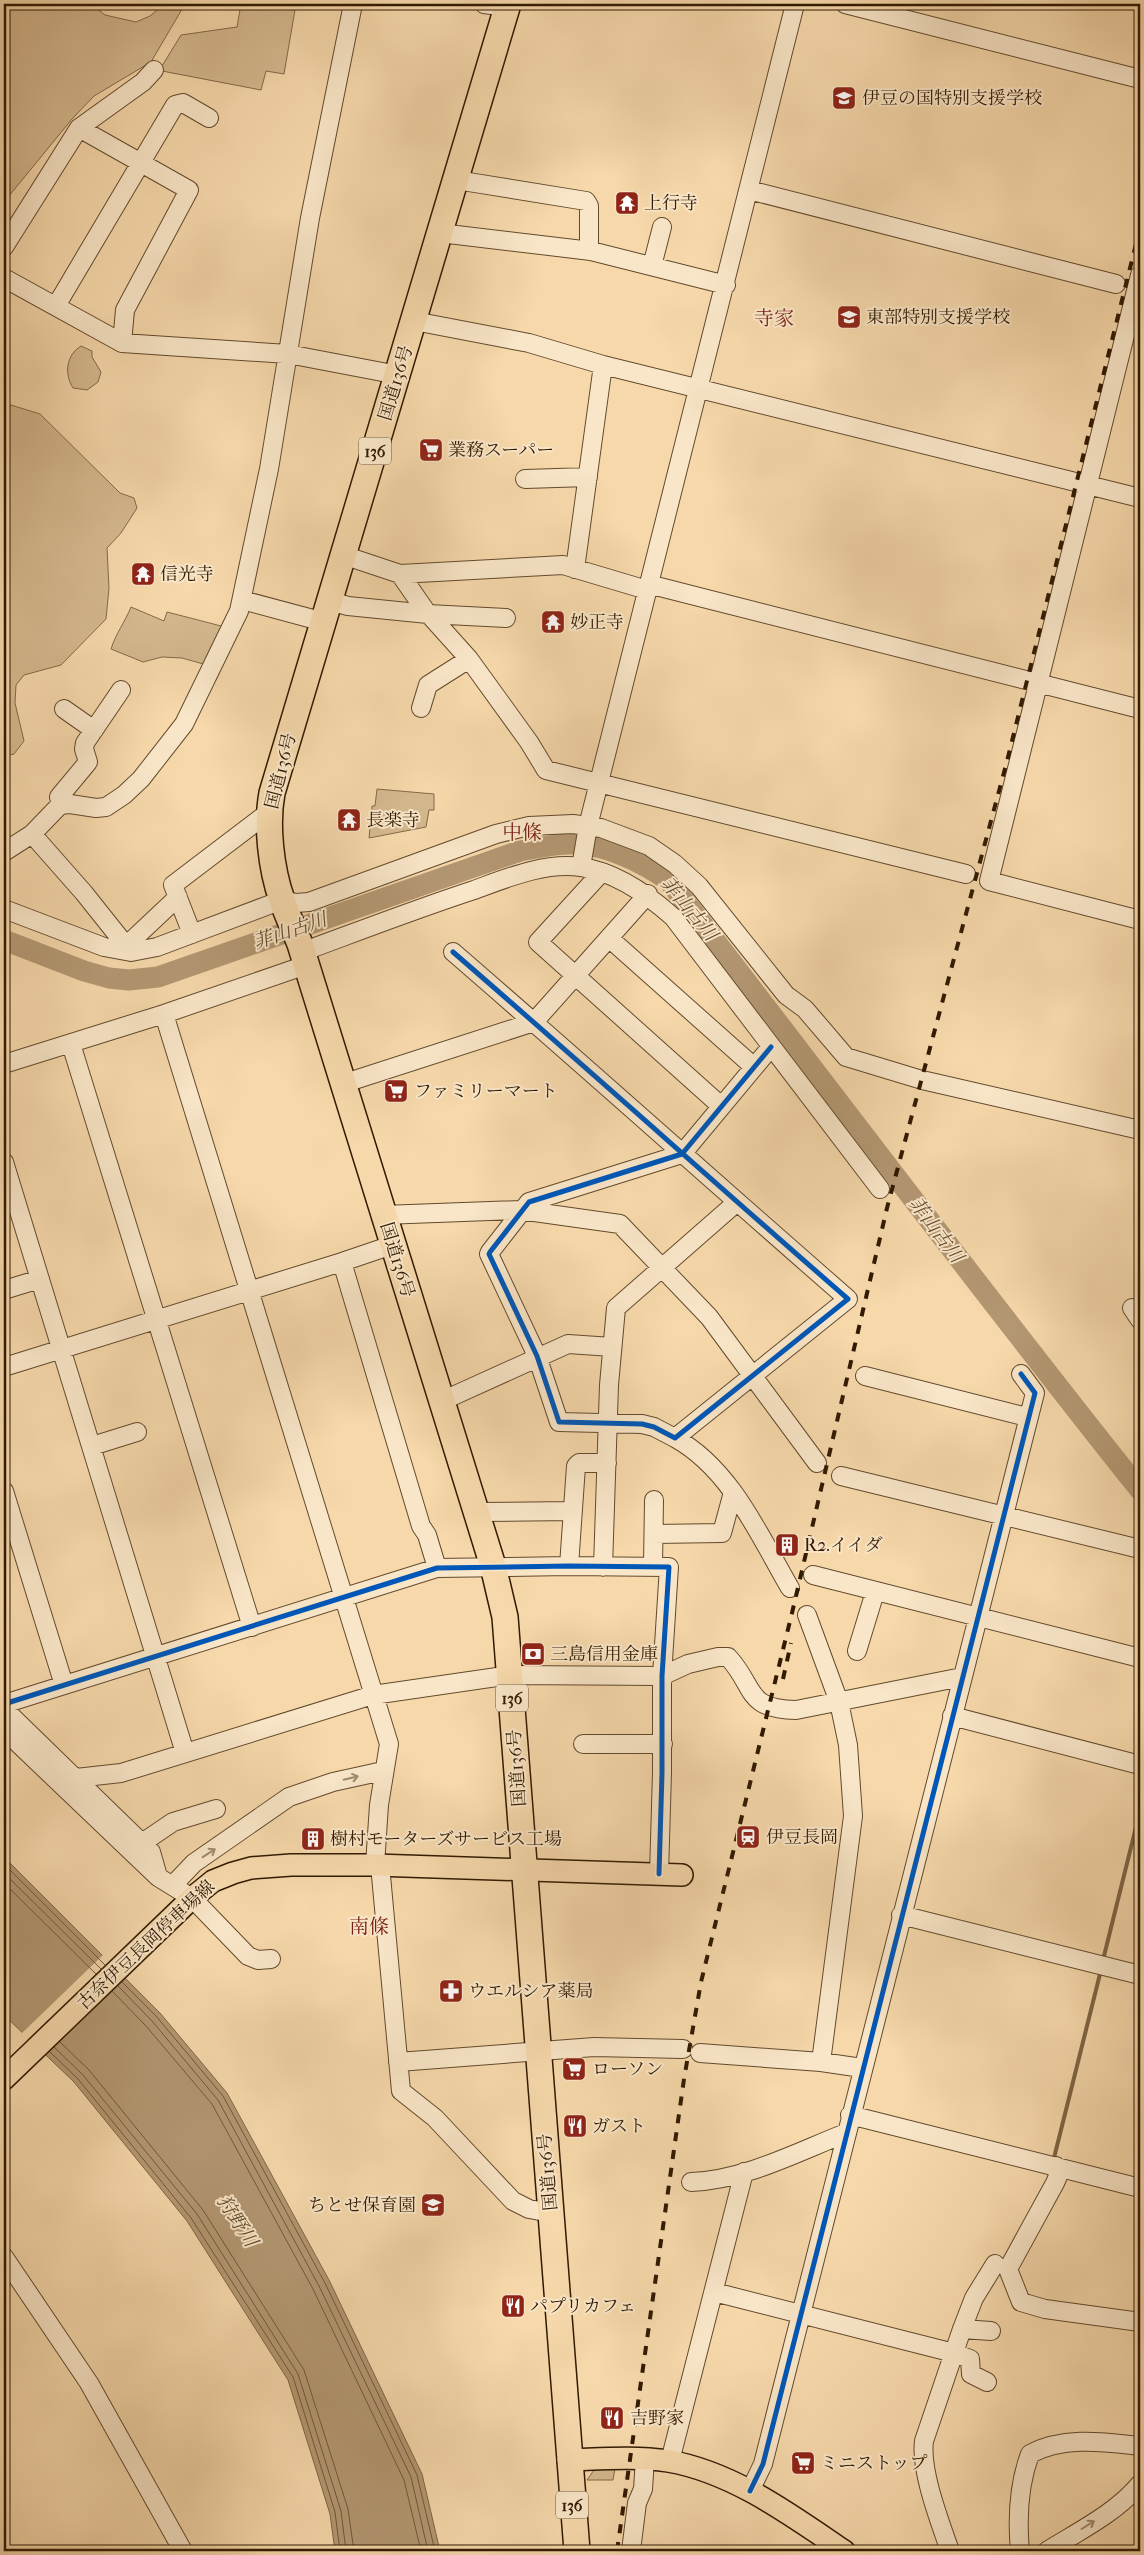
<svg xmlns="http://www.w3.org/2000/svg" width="1144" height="2555" font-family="'IM FELL French Canon','Noto Serif JP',serif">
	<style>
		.green { fill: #d5b88e; stroke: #836948 }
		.water { fill: #b39772; stroke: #7f6545 }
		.pier { fill: #f6d8ab }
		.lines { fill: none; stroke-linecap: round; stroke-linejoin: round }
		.shore { stroke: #72583a; stroke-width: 1 }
		.stream { stroke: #7f6545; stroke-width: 4 }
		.river { stroke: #b39772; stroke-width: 21 }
		.minor-casing { stroke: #624a2c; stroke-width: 20 }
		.major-casing { stroke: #311a02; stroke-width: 24 }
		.highway-casing { stroke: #311a02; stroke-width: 28 }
		.minor { stroke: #f9e6c8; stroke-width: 18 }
		.major { stroke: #f6d8ab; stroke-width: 21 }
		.highway { stroke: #f6d8ab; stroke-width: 25 }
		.rail { stroke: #311a02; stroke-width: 4; stroke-dasharray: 9 9; stroke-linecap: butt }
		.cycleway-casing { stroke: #f9e6c8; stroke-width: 8 }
		.cycleway { stroke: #0057b8; stroke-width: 5 }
		.oneway { stroke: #9f8a6f }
		.labels { text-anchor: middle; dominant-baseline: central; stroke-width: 4; stroke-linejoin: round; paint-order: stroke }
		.shield { fill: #f9e6c8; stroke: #6d573d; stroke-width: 1 }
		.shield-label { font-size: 16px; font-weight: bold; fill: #311a02 }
		.poi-label { font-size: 18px; fill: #311a02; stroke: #f9e6c8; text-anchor: start }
		.street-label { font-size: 18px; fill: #311a02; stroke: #f9e6c8 }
		.water-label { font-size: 19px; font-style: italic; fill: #654c2f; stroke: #f9e6c8 }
		.quarter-label { font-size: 20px; fill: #7a1f14; stroke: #f9e6c8 }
	</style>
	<rect width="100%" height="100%" fill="#f6d8ab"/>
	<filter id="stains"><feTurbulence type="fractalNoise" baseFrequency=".004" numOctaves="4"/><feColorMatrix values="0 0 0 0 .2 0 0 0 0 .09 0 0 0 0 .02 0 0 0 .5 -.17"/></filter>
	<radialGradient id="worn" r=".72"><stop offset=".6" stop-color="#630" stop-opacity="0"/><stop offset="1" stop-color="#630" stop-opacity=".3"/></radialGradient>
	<path class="green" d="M4 4H28L34 8 58 7 63 4H91L105 15 136 22 150 16 164 4H185L151 62 94 96 72 119 4 202Z
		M241 4H296L284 74 266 71 261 90 162 71V66L181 35 237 27Z
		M81 346 92 351V357L101 372 98 382 87 390 73 388C64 374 66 355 81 346Z
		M11 405 40 414 120 493 134 498 137 508 121 533 107 548 109 588 106 619 61 665 24 675 16 685 15 703 24 741 14 754 4 756V417Z
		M131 607 164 621 167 612 225 627 207 665 182 658 162 657 143 662 111 649C116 633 125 622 131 607Z
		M377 789 434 794V810H429L426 827 369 838 372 806H375Z
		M615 2468 613 2480H587L594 2470Z"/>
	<path class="water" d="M4 1857 160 2013 227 2093 329 2280 422 2474 440 2551H335L330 2514 288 2380 187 2221 74 2082 4 2015Z"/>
	<path class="pier" d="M105 1953 111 1960 27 2040 21 2034Z"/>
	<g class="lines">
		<path class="shore" d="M4 1864 105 1965
			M4 1873 101 1969
			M4 1883 96 1974
			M122 1982 156 2016 223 2096 325 2283 417 2475 435 2551
			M118 1986 152 2021 218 2100 319 2286 411 2477 428 2551
			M112 1991 146 2026 212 2104 313 2289 404 2480 421 2551
			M60 2042 89 2070 203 2210 304 2370 348 2509 354 2551
			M54 2047 83 2075 197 2214 298 2374 341 2511 346 2551
			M50 2052 78 2079 191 2218 293 2377 335 2512 340 2551"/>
		<path class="stream" d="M1103 1960 1140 1811
			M1053 2162 1101 1970"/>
		<path class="river" d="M4 940 84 971 109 978 129 980 158 977 520 851C538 848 556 843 574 844 607 845 642 862 669 881 826 1084 980 1290 1140 1490"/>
		<defs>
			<path id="minor" d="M484 4 507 7
				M845 4 1140 79
				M79 128 189 190 125 310 122 343
				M456 180 586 201 589 206V251
				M749 190 1116 284
				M440 233 591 251 726 285
				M4 247 79 128 143 82 154 70
				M652 266 662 227
				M1140 275 989 881 1140 920
				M4 278 122 343 288 354 398 375
				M56 306 175 105 183 103 209 118
				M414 321 529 343 603 365 1140 498
				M525 479 588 477
				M343 555 400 574 425 610 469 659 529 742 546 770 966 874
				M575 569 603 365
				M400 574 563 565 647 590
				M648 584 1140 709
				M242 600 324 622
				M330 601 348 606 428 614 506 618
				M421 708 428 685 469 659
				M64 709 94 730
				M61 805 59 797 88 762 84 749 85 743 121 690
				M32 834 84 893 131 952
				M4 852 32 834 60 805 70 804 96 808 106 807 124 795 141 779 184 724 239 611 269 469 310 218 353 4
				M581 867 588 826 795 4
				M601 873 538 942 721 1106
				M4 909 104 947 131 952 157 947 282 900 296 903 309 902 496 834 529 826 573 824 601 828 649 846 675 864 699 886 786 995 805 1009 846 1057 922 1080 1140 1130
				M192 934 173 885 269 812
				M609 938 754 1067
				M127 945 178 897
				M302 952C359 931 416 909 474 890 507 878 544 862 581 867 616 872 647 894 673 917L880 1189
				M453 952C586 1067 716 1184 848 1299L675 1438 654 1427 642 1424 559 1422 537 1356 489 1254 490 1252 529 1202 682 1154 771 1047
				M164 1014 389 1744 379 1805 375 1865
				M71 1044 252 1627
				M4 1064 164 1014 306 965
				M342 1084 534 1022 648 894
				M4 1162 185 1753
				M383 1215 520 1210 620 1224 709 1317 817 1463
				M342 1262 421 1526 427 1535 437 1568
				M4 1290 40 1279
				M1132 1308 1140 1320
				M4 1367 342 1262 392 1245
				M865 1376 1027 1417
				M442 1401 568 1344 612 1347
				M675 1438C731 1469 759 1535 790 1588
				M92 1446 137 1432
				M841 1476 1140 1549
				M4 1491 64 1685
				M476 1512 572 1511
				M654 1534 722 1533 733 1492
				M569 1566 576 1466 579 1463H607
				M653 1566 654 1500
				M603 1567 609 1385 616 1308 737 1202
				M813 1575 1140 1658
				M807 1615 839 1702 848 1745 853 1816 821 2062
				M857 1651 875 1592
				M4 1704 437 1568 569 1566 669 1567 662 1676V1773L659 1874
				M4 1709 151 1852 157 1873
				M952 1716 1140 1765
				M4 1730 158 1877 192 1898 248 1956 258 1960 271 1959
				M583 1744H663
				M76 1778 121 1773 373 1695 511 1675 662 1676 688 1664 718 1657H728C756 1687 744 1709 796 1710L962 1677
				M142 1843 173 1822 216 1809
				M380 1865 401 2091 435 2118 513 2201 529 2209 551 2213
				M173 1885 194 1863 289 1797 333 1782 383 1771
				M901 1915 1140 1975
				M700 2053 821 2062 862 2068
				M398 2062 594 2047 683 2049
				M850 2115 1140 2188
				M1056 2166 1058 2176 1055 2183 1008 2269 1021 2302 1045 2309 1140 2322
				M691 2182C745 2180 797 2152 846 2133
				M4 2257 89 2383 183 2551
				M714 2292 954 2353 970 2359 971 2374 987 2382
				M962 2329 991 2331
				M670 2461 744 2172
				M750 2491 763 2464 1035 1393 1021 1374
				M631 2551 637 2503 643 2489 645 2459
				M950 2551C940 2522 920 2471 924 2441L962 2329 974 2298 995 2264
				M1020 2551C1017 2518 1018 2486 1030 2454 1064 2436 1103 2442 1140 2446
				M1047 2551C1079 2531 1116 2513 1140 2484"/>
			<path id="major" d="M4 2079 192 1898 213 1881 233 1873 251 1868 291 1865H375L682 1875
				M568 2460C601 2459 635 2456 668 2461 733 2472 791 2515 844 2551"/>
			<path id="highway" d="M508 4 272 793C266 825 271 869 282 900 287 915 294 929 300 944L493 1566 505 1617 577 2551"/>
		</defs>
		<use href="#minor" class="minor-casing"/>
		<use href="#major" class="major-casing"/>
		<use href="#highway" class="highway-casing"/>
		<use href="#minor" class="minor"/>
		<use href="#major" class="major"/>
		<use href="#highway" class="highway"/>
		<path class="rail" d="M783 1679 791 1643
			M617 2551 684 2079 701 1982 792 1613 887 1208 1006 765 1140 228"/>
		<defs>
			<path id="cycleway" d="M453 952C586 1067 716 1184 848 1299L675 1438 654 1427 642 1424 559 1422 537 1356 489 1254 490 1252 529 1202 682 1154 771 1047
				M4 1704 437 1568 569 1566 669 1567 662 1676V1773L659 1874
				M750 2491 763 2464 1035 1393 1021 1374"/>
		</defs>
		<use href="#cycleway" class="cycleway-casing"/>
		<use href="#cycleway" class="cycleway"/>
	</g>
	<defs><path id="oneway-shaft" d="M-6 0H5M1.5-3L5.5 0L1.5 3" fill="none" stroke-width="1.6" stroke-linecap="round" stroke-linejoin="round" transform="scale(1.25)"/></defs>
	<g class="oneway">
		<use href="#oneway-shaft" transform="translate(351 1778) rotate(-13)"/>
		<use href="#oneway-shaft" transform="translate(209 1853) rotate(-33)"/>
		<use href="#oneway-shaft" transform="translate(1088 2525) rotate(-32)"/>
	</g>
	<defs>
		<symbol id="school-square" viewBox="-11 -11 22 22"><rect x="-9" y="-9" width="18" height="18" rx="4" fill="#8f2418" stroke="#f9e6c8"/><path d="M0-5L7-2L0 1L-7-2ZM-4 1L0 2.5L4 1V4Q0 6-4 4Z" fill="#fff"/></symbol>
		<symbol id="temple-square" viewBox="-11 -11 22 22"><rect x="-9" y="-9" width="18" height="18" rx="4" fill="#8f2418" stroke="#f9e6c8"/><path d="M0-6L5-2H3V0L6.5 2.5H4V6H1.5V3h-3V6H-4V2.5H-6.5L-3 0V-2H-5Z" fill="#fff"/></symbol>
		<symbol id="supermarket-square" viewBox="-11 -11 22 22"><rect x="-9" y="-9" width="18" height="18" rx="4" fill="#8f2418" stroke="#f9e6c8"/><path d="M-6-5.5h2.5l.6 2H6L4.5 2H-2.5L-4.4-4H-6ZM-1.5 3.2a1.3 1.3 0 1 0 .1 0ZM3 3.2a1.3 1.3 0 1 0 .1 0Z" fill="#fff"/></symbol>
		<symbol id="building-square" viewBox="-11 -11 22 22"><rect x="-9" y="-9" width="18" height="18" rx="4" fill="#8f2418" stroke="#f9e6c8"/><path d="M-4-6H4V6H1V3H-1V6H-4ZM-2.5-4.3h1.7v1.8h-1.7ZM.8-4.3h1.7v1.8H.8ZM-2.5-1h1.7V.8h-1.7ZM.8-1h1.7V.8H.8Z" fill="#fff"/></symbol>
		<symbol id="bank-square" viewBox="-11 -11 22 22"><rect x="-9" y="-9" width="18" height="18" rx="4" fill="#8f2418" stroke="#f9e6c8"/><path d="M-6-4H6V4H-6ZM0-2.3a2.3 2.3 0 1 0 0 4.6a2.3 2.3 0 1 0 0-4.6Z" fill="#fff"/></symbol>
		<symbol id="station-square" viewBox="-11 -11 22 22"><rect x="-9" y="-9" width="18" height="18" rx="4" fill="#8f2418" stroke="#f9e6c8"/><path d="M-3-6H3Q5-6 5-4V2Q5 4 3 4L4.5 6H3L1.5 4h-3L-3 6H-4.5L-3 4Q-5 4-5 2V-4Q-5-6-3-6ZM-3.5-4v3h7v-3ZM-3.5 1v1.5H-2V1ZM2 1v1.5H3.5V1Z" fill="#fff"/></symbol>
		<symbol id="pharmacy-square" viewBox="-11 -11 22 22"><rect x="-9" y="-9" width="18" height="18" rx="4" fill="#8f2418" stroke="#f9e6c8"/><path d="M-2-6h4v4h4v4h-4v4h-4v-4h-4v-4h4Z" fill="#fff"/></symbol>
		<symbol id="restaurant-square" viewBox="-11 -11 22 22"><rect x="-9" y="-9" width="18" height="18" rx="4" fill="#8f2418" stroke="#f9e6c8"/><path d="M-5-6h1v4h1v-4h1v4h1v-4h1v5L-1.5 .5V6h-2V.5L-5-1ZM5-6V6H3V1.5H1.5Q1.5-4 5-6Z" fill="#fff"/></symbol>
	</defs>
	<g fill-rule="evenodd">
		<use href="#school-square" x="830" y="84" width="28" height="28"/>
		<use href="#temple-square" x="613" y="189" width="28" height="28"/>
		<use href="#school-square" x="835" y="303" width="28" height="28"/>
		<use href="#supermarket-square" x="417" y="436" width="28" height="28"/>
		<use href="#temple-square" x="129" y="560" width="28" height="28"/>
		<use href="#temple-square" x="539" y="608" width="28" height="28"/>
		<use href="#temple-square" x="335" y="806" width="28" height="28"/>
		<use href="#supermarket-square" x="382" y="1077" width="28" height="28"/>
		<use href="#building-square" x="773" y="1531" width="28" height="28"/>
		<use href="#bank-square" x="519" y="1640" width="28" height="28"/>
		<use href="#station-square" x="734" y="1823" width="28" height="28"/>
		<use href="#building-square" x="299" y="1825" width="28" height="28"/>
		<use href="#pharmacy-square" x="437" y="1977" width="28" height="28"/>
		<use href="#supermarket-square" x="560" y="2055" width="28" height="28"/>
		<use href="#restaurant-square" x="561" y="2112" width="28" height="28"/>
		<use href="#school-square" x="419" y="2191" width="28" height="28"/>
		<use href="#restaurant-square" x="499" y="2292" width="28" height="28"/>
		<use href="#restaurant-square" x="598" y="2404" width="28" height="28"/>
		<use href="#supermarket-square" x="789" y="2449" width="28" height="28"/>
	</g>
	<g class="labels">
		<g class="shield">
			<rect x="359" y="437.5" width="32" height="27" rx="4"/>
			<rect x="496" y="1684.5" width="32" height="27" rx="4"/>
			<rect x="556" y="2491.5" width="32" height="27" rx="4"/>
		</g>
		<g class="shield-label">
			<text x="375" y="451">136</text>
			<text x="512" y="1698">136</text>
			<text x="572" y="2505">136</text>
		</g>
		<g class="poi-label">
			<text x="862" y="98">伊豆の国特別支援学校</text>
			<text x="644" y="203">上行寺</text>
			<text x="866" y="317">東部特別支援学校</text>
			<text x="448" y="450">業務スーパー</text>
			<text x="160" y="574">信光寺</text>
			<text x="570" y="622">妙正寺</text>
			<text x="366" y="820">長楽寺</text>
			<text x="414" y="1091">ファミリーマート</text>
			<text x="804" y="1545">R2.イイダ</text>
			<text x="550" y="1654">三島信用金庫</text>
			<text x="766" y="1837">伊豆長岡</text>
			<text x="330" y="1839">樹村モーターズサービス工場</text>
			<text x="468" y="1991">ウエルシア薬局</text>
			<text x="592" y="2069">ローソン</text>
			<text x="592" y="2126">ガスト</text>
			<text x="416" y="2205" text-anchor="end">ちとせ保育園</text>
			<text x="530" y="2306">パプリカフェ</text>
			<text x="630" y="2418">吉野家</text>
			<text x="820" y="2463">ミニストップ</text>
		</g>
		<g class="street-label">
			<text transform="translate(396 383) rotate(-73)">国道136号</text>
			<text transform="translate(281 771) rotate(-76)">国道136号</text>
			<text transform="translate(397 1260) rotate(73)">国道136号</text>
			<text transform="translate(517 1768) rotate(-94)">国道136号</text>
			<text transform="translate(146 1945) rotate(-43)">古奈伊豆長岡停車場線</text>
			<text transform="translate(548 2172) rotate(-95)">国道136号</text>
		</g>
		<g class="water-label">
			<text transform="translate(689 909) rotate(50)">菲山古川</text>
			<text transform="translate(290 931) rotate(-19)">菲山古川</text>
			<text transform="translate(936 1230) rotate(53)">菲山古川</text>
			<text transform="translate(237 2221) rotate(57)">狩野川</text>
		</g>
		<g class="quarter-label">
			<text x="774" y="318">寺家</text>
			<text x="522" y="832">中條</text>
			<text x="369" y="1926">南條</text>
		</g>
	</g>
	<rect width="1144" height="2555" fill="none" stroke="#f6d8ab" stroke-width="20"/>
	<rect x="5" y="5" width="1134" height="2545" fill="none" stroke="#311a02" stroke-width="2.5"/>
	<rect x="10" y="10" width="1124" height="2535" fill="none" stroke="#311a02"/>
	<rect width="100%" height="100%" filter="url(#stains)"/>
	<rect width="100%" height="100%" fill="url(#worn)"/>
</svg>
